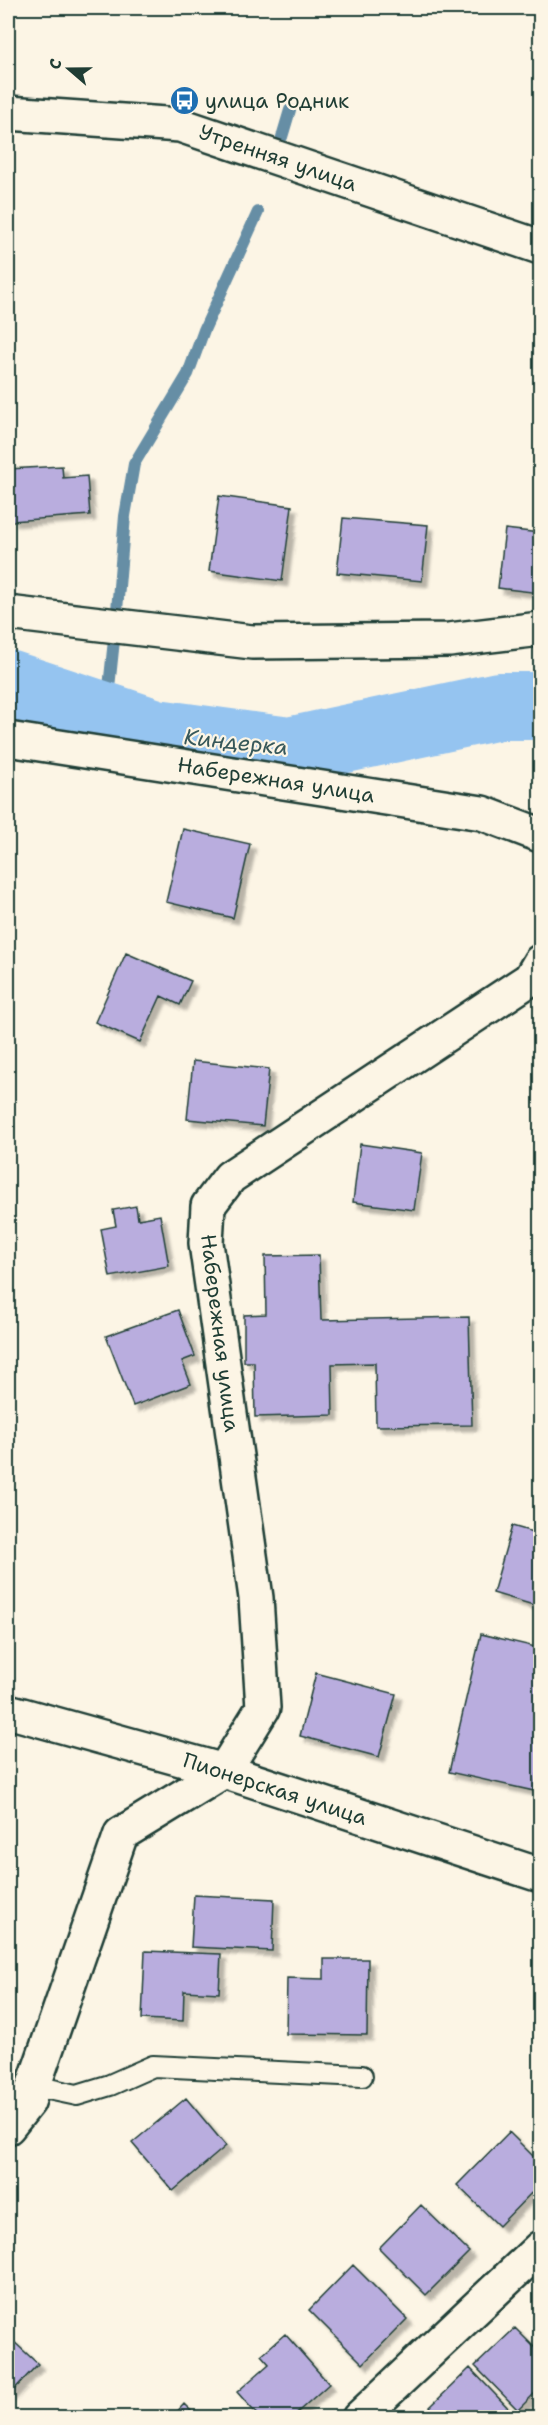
<svg xmlns="http://www.w3.org/2000/svg" width="548" height="2425" font-family="'Shantell Sans',sans-serif">
	<style>
		.lines { fill: none; stroke-linecap: round; stroke-linejoin: round }
		.stream { stroke: #668ea5; stroke-width: 12 }
		.river { stroke: #95c4f0; stroke-width: 68 }
		.building { fill: #b9adde; stroke: #1f3d34; stroke-width: 1.5; filter: url(#shadow) }
		.lane-casing { stroke: #1f3d34; stroke-width: 24 }
		.street-casing { stroke: #1f3d34; stroke-width: 38 }
		.secondary-casing { stroke: #1f3d34; stroke-width: 38 }
		.lane { stroke: #fcf5e5; stroke-width: 20 }
		.street { stroke: #fcf5e5; stroke-width: 33 }
		.secondary { stroke: #fcf5e5; stroke-width: 33 }
		.labels { text-anchor: middle; dominant-baseline: central; stroke-width: 4.5; stroke-linejoin: round; paint-order: stroke }
		.poi-label { font-size: 21px; fill: #1f3d34; stroke: #fcf5e5; text-anchor: start }
		.street-label { font-size: 21px; fill: #1f3d34; stroke: #fcf5e5 }
		.water-label { font-size: 22px; font-style: italic; fill: #37585a; stroke: #fcf5e5 }
	</style>
	<defs>
		<filter id="shadow"><feDropShadow dx="5.5" dy="5.5" stdDeviation="1.5" flood-color="#0004"/></filter>
	</defs>
	<rect width="100%" height="100%" fill="#fcf5e5"/>
	<filter id="ink" filterUnits="userSpaceOnUse"><feTurbulence type="fractalNoise" baseFrequency=".0167" numOctaves="2"/><feDisplacementMap in="SourceGraphic" scale="12" xChannelSelector="R" yChannelSelector="G"/><feConvolveMatrix kernelMatrix="1 2 1 2 8 2 1 2 1" color-interpolation-filters="sRGB"/></filter>
	<g filter="url(#ink)">
		<g class="lines">
			<path class="stream" d="M282 137 290 110
				M117 610 125 516 134 464 188 374 204 330 258 212
				M106 716 114 640"/>
			<path class="river" d="M8 684 156 733 289 751 499 706H540"/>
		</g>
		<path class="building" d="M62 466 63 478 87 476 90 515 12 521 8 469Z
			M219 496 292 506 282 581 209 571Z
			M343 518 428 525 422 581 337 573Z
			M505 529 540 533V593L498 588Z
			M183 829 250 844 233 918 166 902Z
			M126 953 191 981 180 1005 161 996 140 1042 95 1022Z
			M193 1061 269 1069 263 1126 187 1119Z
			M360 1144 422 1153 414 1210 353 1202Z
			M136 1206 138 1219 160 1215 169 1266 110 1277 101 1229 116 1226 113 1210Z
			M319 1255 321 1320 469 1317 472 1425 376 1426 375 1363 332 1364 333 1415 255 1417 254 1362H244V1315L266 1314 265 1256Z
			M178 1310 195 1356 182 1361 191 1384 133 1406 106 1336Z
			M512 1526 540 1534V1607L493 1593Z
			M481 1634 540 1648V1762L534 1791 449 1772Z
			M316 1673 396 1694 379 1757 300 1736Z
			M194 1895 274 1899 272 1951 191 1947Z
			M145 1951 221 1954 219 1993 184 1991 183 2021 142 2019Z
			M324 1959H368L367 2035 286 2034 287 1978 324 1979Z
			M186 2098 226 2146 173 2191 132 2143Z
			M509 2132 540 2163V2184L499 2226 457 2185Z
			M421 2205 469 2252 426 2295 379 2248Z
			M353 2265 407 2319 363 2364 309 2310Z
			M515 2328 540 2353V2388L518 2410 475 2366Z
			M285 2334 329 2384 291 2418H260L237 2392 269 2364 261 2355Z
			M11 2339 38 2364 8 2396V2343Z
			M470 2368 512 2412 506 2418H440L430 2407Z
			M184 2404 198 2418H171Z"/>
		<g class="lines">
			<defs>
				<path id="lane" d="M34 2086 77 2095 110 2085 153 2066 362 2076"/>
				<path id="street" d="M8 613 252 642 449 640 540 629
					M8 739 482 813 540 835
					M8 1711 224 1771 540 1875
					M8 2127 28 2102 121 1834 224 1771 263 1708 256 1598 206 1243 208 1206 230 1177 530 979 540 962
					M359 2418 540 2248"/>
				<path id="secondary" d="M8 113 180 125 540 247"/>
			</defs>
			<use href="#lane" class="lane-casing"/>
			<use href="#street" class="street-casing"/>
			<use href="#secondary" class="secondary-casing"/>
			<use href="#lane" class="lane"/>
			<use href="#street" class="street"/>
			<use href="#secondary" class="secondary"/>
		</g>
	</g>
	<defs>
		<symbol id="bus-disc" viewBox="-11 -11 22 22"><circle r="9.5" fill="#1f6fb2" stroke="#fcf5e5"/><path d="M-5-6H5V4H4V6H2V4H-2V6H-4V4H-5ZM-3.5-4V0h7V-4ZM-3.5 1.2v1.5H-2V1.2ZM2 1.2v1.5H3.5V1.2Z" fill="#fff"/></symbol>
	</defs>
	<g fill-rule="evenodd">
		<use href="#bus-disc" x="168" y="84" width="33" height="33"/>
	</g>
	<g class="labels">
		<g class="poi-label">
			<text x="205" y="101">улица Родник</text>
		</g>
		<g class="street-label">
			<text transform="translate(278 158) rotate(19)">Утренняя улица</text>
			<text transform="translate(276 780) rotate(9)">Набережная улица</text>
			<text transform="translate(220 1333) rotate(83)">Набережная улица</text>
			<text transform="translate(275 1789) rotate(18)">Пионерская улица</text>
		</g>
		<g class="water-label">
			<text transform="translate(236 742) rotate(6)">Киндерка</text>
		</g>
	</g>
	<rect width="548" height="2425" fill="none" stroke="#fcf5e5" stroke-width="30"/>
	<rect x="15" y="15" width="518" height="2395" fill="none" stroke="#1f3d34" stroke-width="2" filter="url(#ink)"/>
	<g transform="translate(69 69) rotate(290)" stroke="#fcf5e5" stroke-width="4.5" paint-order="stroke">
	<path d="M0-4.5L10 22L0 15L-10 22Z" fill="#1f3d34"/>
	<text y="-9" font-size="16" font-weight="bold" text-anchor="middle" fill="#1f3d34">С</text>
	</g>
</svg>
